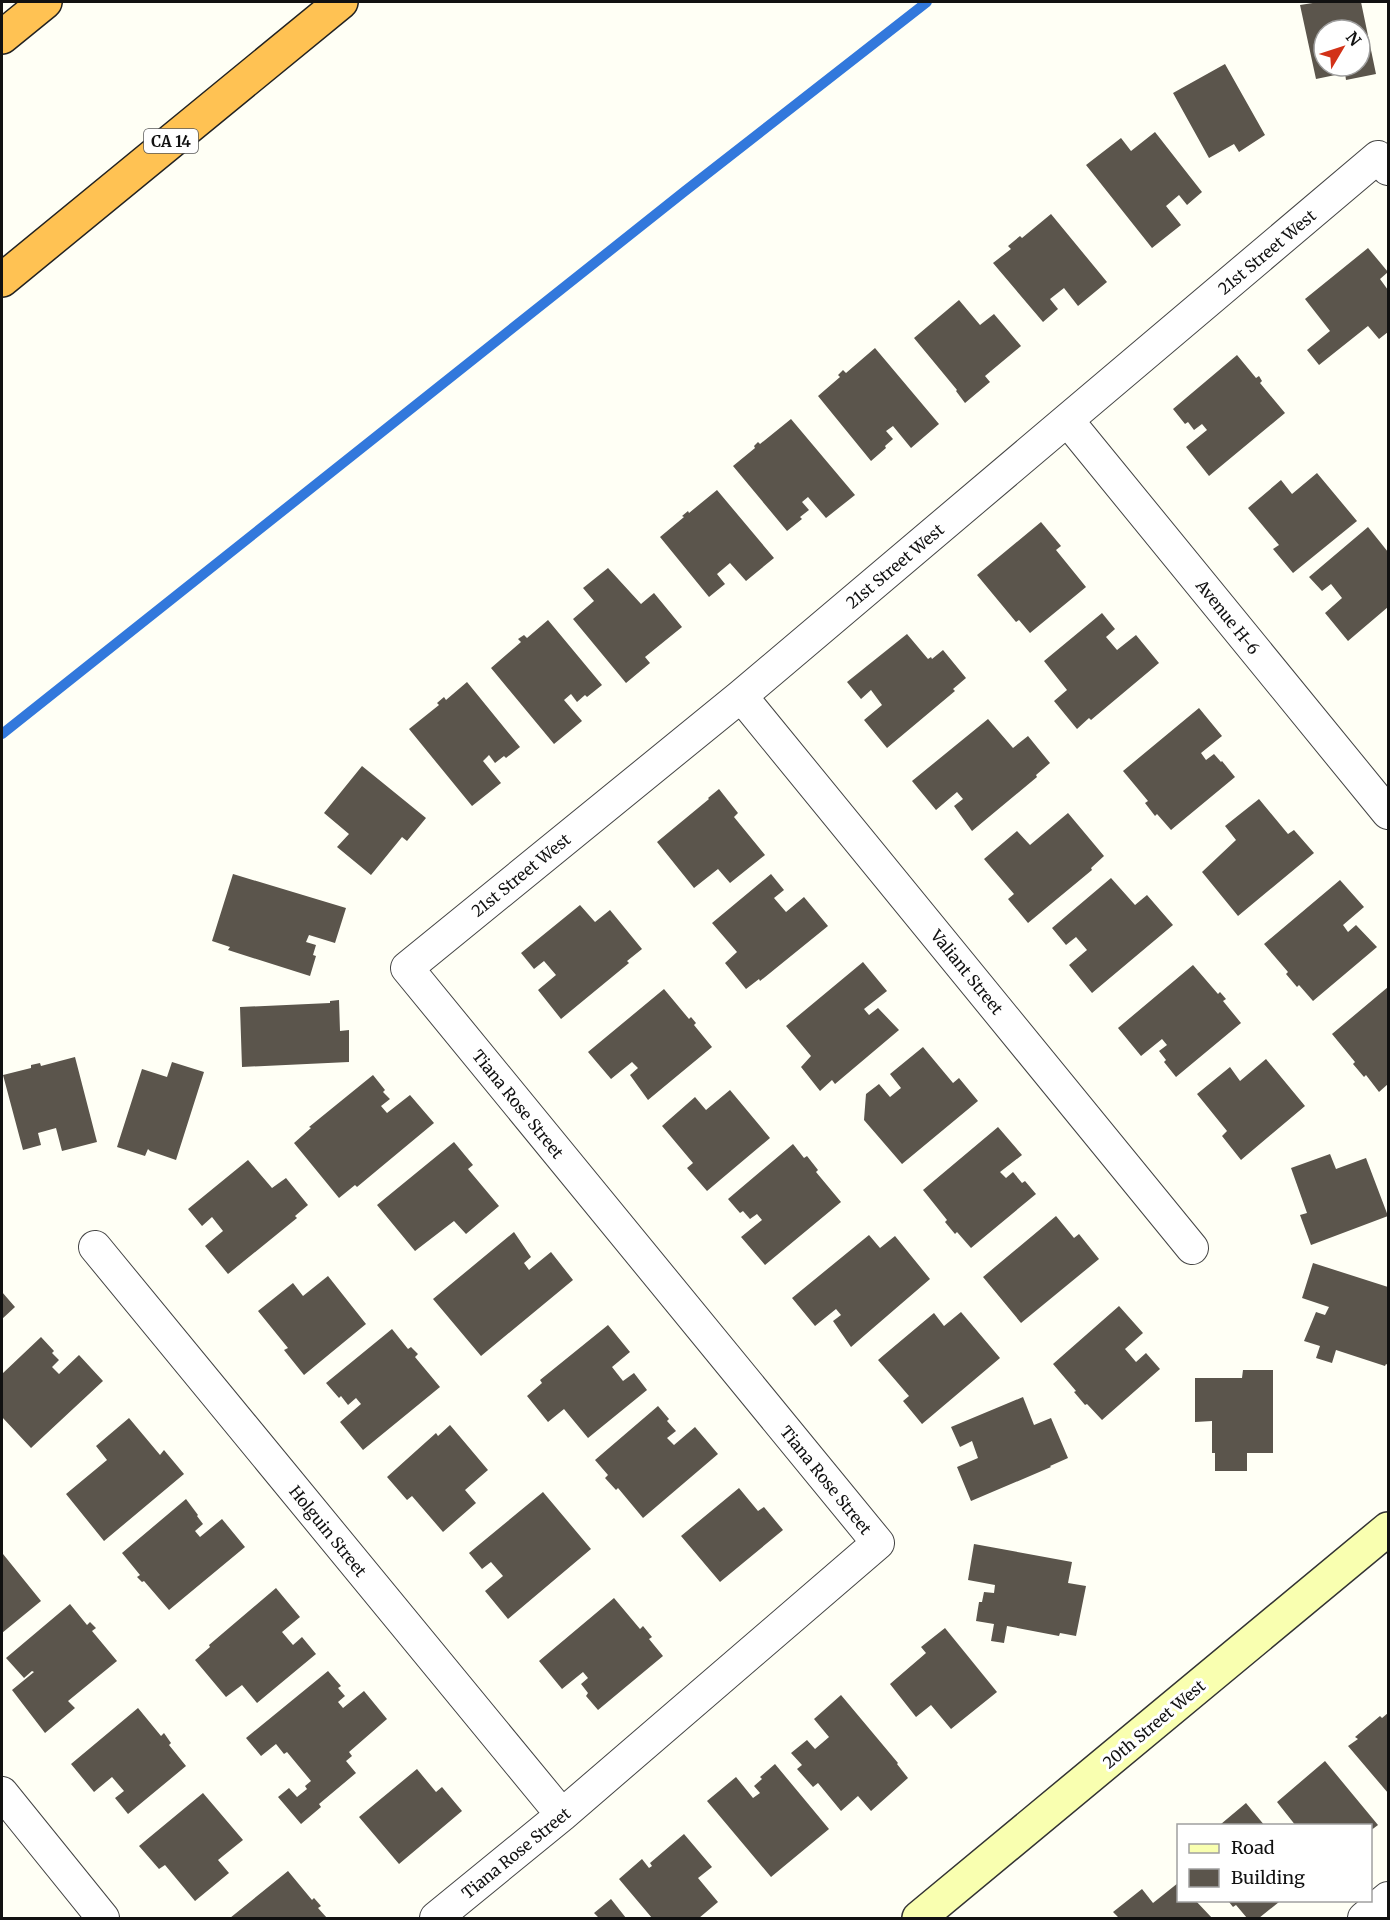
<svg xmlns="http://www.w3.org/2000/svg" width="1390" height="1920" font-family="Merriweather,serif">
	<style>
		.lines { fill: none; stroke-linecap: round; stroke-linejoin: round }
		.stream { stroke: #3278dc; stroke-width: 10 }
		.building { fill: #5b554c; fill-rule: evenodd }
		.minor-casing { stroke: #444; stroke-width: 34 }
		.secondary-casing { stroke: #333; stroke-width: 36 }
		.motorway-casing { stroke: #222; stroke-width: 36 }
		.minor { stroke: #fff; stroke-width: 32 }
		.secondary { stroke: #f9ffb0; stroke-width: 33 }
		.motorway { stroke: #ffc253; stroke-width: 33 }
		.labels { text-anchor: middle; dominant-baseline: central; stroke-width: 6; stroke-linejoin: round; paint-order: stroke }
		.shield { fill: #fff; stroke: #585858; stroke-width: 1.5 }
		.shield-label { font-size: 15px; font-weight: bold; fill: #111 }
		.street-label { font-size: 16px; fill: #111; stroke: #fff }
	</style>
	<rect width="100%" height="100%" fill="#fffff5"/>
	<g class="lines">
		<path class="stream" d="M2 734 685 191 927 2"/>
	</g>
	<path class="building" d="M1319 2H1361L1376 74 1346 80 1345 73 1316 79 1300 5ZM1324 30H1360V66H1324Z
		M1225 64 1265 135 1239 152 1234 144 1209 158 1173 93Z
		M1155 132 1202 192 1187 205 1179 195 1166 206 1181 225 1152 248 1086 165 1121 138 1131 151Z
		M1051 214 1107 282 1078 306 1064 288 1050 299 1058 309 1043 322 993 263 1011 249 1008 246 1020 236 1022 238Z
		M1368 248 1388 272 1380 279 1388 290V332L1379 339 1368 326 1319 365 1307 350 1330 331 1305 299Z
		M959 300 980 325 994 314 1021 346 985 376 990 382 965 403 956 391 957 390 914 338Z
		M875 348 939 424 911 448 893 426 886 431 893 439 885 446 886 448 871 461 818 396 840 377 838 375 843 370 846 373Z
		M1237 355 1256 378 1259 376 1262 381 1260 383 1285 413 1209 476 1186 447 1207 430 1202 424 1194 430 1188 422 1185 424 1173 409Z
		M791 419 855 495 826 518 808 497 802 502 809 510 800 517 802 519 787 531 733 466 755 448 754 446 758 442 760 444Z
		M1317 473 1357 521 1293 573 1273 549 1279 545 1248 508 1281 480 1292 494Z
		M717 490 774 558 746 581 730 563 717 574 725 584 709 597 660 537 684 517 682 516 688 511 689 513Z
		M1041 522 1061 546 1056 550 1086 587 1030 633 1019 620 1016 622 977 575Z
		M1368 527 1388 552V607L1348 641 1325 613 1342 598 1331 584 1322 591 1309 577Z
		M608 568 641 604 654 593 682 627 645 657 650 663 626 683 573 619 594 601 583 588Z
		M1102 613 1115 629 1106 637 1117 650 1136 635 1159 663 1091 720 1089 718 1077 729 1054 701 1067 690 1044 661Z
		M548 620 602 685 587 697 585 695 577 702 571 694 564 700 582 721 554 744 491 668 521 642 518 639 524 635 527 638Z
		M907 634 928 659 931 657 932 659 943 650 966 678 953 689 955 691 887 748 864 720 882 705 871 690 861 699 847 682Z
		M467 682 520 747 506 758 504 756 495 763 489 755 483 761 501 783 472 806 409 729 439 705 437 703 444 697 446 700Z
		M1199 708 1222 736 1201 753 1206 760 1214 754 1221 762 1222 761 1235 777 1171 830 1157 814 1155 816 1145 803 1148 801 1123 771Z
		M988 719 1013 748 1028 736 1050 763 1036 775 1037 777 972 831 954 806 963 799 957 792 936 810 912 781Z
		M362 766 426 818 407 841 402 837 371 875 337 847 349 834 324 813Z
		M719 789 738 813 734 817 765 855 730 883 718 869 694 888 657 842 709 799 708 798Z
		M1259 799 1288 834 1294 830 1314 853 1238 916 1202 872 1236 840 1225 826Z
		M1068 813 1104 856 1091 868 1092 870 1028 923 1008 899 1014 894 984 859 1017 831 1030 845Z
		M233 874 346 908 335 943 309 935 306 942 316 945 313 955 316 956 310 976 228 950 230 947 212 941Z
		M771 874 784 890 774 898 786 912 804 897 828 926 760 981 759 979 746 989 725 963 737 952 712 923Z
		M1111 878 1135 905 1147 895 1173 925 1092 993 1069 965 1087 950 1076 937 1066 945 1052 928Z
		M1340 880 1364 907 1343 925 1348 932 1356 925 1377 947 1313 1001 1299 985 1297 987 1286 974 1288 972 1264 944Z
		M580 905 595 922 610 910 642 949 627 961 629 963 561 1019 538 990 556 975 544 961 534 969 521 953Z
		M863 962 887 991 864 1009 869 1015 878 1008 899 1030 835 1084 832 1080 820 1091 801 1067 811 1056 786 1026Z
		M1193 965 1218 994 1220 992 1226 999 1223 1001 1241 1023 1176 1077 1164 1062 1166 1060 1159 1051 1167 1045 1162 1039 1141 1056 1118 1028Z
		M1388 987V1084L1379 1092 1366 1075 1364 1077 1353 1064 1355 1062 1332 1034Z
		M664 989 689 1019 691 1017 696 1023 694 1025 712 1047 648 1100 630 1075 638 1068 632 1062 611 1079 588 1052Z
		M339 1000 340 1031 349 1030V1062L242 1067 240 1007 330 1003V1001Z
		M923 1047 953 1083 959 1078 978 1101 902 1164 864 1120 866 1094 879 1084 890 1097 901 1088 890 1074Z
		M75 1057 97 1142 62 1151 56 1128 38 1133 41 1145 23 1150 3 1075 31 1068V1065L40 1063 41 1066Z
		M1266 1059 1305 1106 1241 1160 1222 1136 1227 1131 1197 1094 1230 1067 1240 1081Z
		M172 1062 204 1072 176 1160 150 1151 148 1149 145 1156 117 1147 142 1069 167 1077Z
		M373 1075 385 1090 383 1092 390 1099 381 1106 387 1113 410 1095 434 1123 357 1187 355 1185 339 1198 294 1143 311 1128 309 1127Z
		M730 1090 770 1138 707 1191 687 1168 693 1163 662 1126 695 1097 706 1110Z
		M998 1127 1022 1155 1000 1172 1006 1178 1013 1172 1022 1183 1025 1181 1036 1194 971 1248 957 1232 955 1234 945 1222 947 1220 923 1190Z
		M454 1142 473 1165 468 1169 499 1206 466 1234 454 1221 415 1251 377 1205Z
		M793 1144 804 1158 807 1156 818 1170 816 1172 841 1202 765 1265 741 1237 762 1220 757 1214 750 1219 743 1211 740 1213 728 1199Z
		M1330 1154 1336 1169 1366 1158 1388 1216 1311 1245 1300 1215 1307 1213 1291 1168Z
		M248 1160 272 1188 286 1178 308 1205 295 1216 297 1218 228 1274 205 1246 223 1231 212 1217 202 1226 188 1209Z
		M1056 1216 1074 1238 1079 1234 1099 1259 1021 1323 983 1277Z
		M514 1232 531 1257 524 1263 529 1270 551 1252 573 1280 481 1356 433 1299Z
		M869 1235 880 1248 895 1236 930 1279 851 1347 833 1321 841 1315 836 1309 815 1326 792 1298Z
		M1313 1263 1388 1287V1365L1386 1364 1385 1366 1336 1350 1332 1363 1316 1358 1320 1346 1304 1341 1316 1312 1325 1315 1329 1307 1302 1298Z
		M328 1276 366 1324 304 1375 284 1350 288 1348 258 1311 293 1283 303 1296Z
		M2 1292 15 1307 2 1319Z
		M1119 1306 1143 1333 1125 1349 1136 1362 1146 1353 1160 1369 1102 1420 1087 1404 1085 1405 1074 1392 1076 1391 1053 1364Z
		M961 1312 1000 1358 922 1424 903 1401 909 1396 878 1360 934 1313 944 1326Z
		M608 1325 630 1352 612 1367 623 1381 634 1373 647 1390 588 1438 564 1409 548 1422 527 1396 542 1383 540 1380Z
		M392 1329 408 1349 411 1347 418 1354 415 1357 440 1387 363 1450 340 1422 361 1404 356 1398 348 1405 341 1396 339 1398 326 1383Z
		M41 1337 54 1351 52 1353 59 1360 52 1367 59 1374 79 1355 103 1381 31 1448 2 1417V1374Z
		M1243 1370H1273V1453H1247V1471H1215V1453H1212V1421L1195 1422V1378H1242Z
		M1023 1397 1034 1425 1051 1418 1068 1458 1050 1466 1051 1467 971 1501 957 1467 978 1458 972 1441 960 1447 951 1427Z
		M658 1406 669 1419 667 1421 676 1431 667 1438 674 1445 695 1427 718 1454 643 1518 618 1488 616 1490 605 1478 608 1475 595 1460Z
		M129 1418 160 1455 164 1450 184 1474 104 1541 66 1494 107 1460 96 1446Z
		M450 1425 488 1470 465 1490 476 1503 443 1532 412 1496 407 1500 387 1477 436 1433 438 1436Z
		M739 1488 758 1511 764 1507 783 1530 720 1582 681 1536Z
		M543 1492 591 1549 508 1619 485 1591 503 1576 491 1562 482 1569 469 1553Z
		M186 1499 198 1515 197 1516 203 1524 195 1531 200 1537 222 1519 245 1547 169 1610 144 1581 142 1582 137 1577 140 1575 122 1553Z
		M974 1544 1072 1562 1068 1583 1086 1586 1076 1636 1060 1633 1059 1636 1007 1626 1004 1643 991 1641 994 1624 976 1621 979 1602H982L984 1592 994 1593 995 1585 968 1580Z
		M3 1554 41 1601 2 1633V1555Z
		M276 1588 300 1617 282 1632 293 1645 302 1637 316 1654 257 1703 242 1685 226 1697 195 1660 210 1647 209 1645Z
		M614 1598 640 1629 643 1626 652 1637 649 1639 663 1656 598 1710 586 1696 588 1693 581 1684 588 1678 583 1672 562 1689 539 1661Z
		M70 1604 87 1625 90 1622 96 1628 92 1631 117 1661 68 1701 75 1708 45 1733 12 1690 34 1672 32 1671 24 1678 6 1658Z
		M945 1628 997 1692 951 1729 931 1705 916 1717 890 1684 926 1653 921 1647Z
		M328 1671 341 1686 338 1688 345 1696 338 1702 343 1708 364 1691 387 1719 349 1752 352 1756 346 1761 356 1773 319 1804 321 1807 301 1824 278 1797 289 1788 297 1797 307 1789 305 1786 311 1781 287 1752 284 1754 276 1744 261 1756 246 1738Z
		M841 1695 898 1763 897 1764 908 1778 871 1811 858 1796 841 1811 818 1783 813 1787 797 1769 802 1765 791 1753 807 1740 815 1749 829 1737 814 1719Z
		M138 1708 161 1736 164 1733 171 1743 169 1745 186 1766 128 1814 115 1798 124 1791 112 1777 94 1792 71 1764Z
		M1388 1713V1793L1348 1746 1358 1739 1355 1737 1380 1716 1382 1718Z
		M1325 1761 1378 1825 1370 1831V1826H1296L1277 1802Z
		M775 1764 829 1829 771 1877 707 1801 736 1777 753 1798 760 1793 754 1786 762 1779 760 1777Z
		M417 1769 436 1792 442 1787 462 1811 399 1864 359 1817Z
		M203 1793 243 1840 218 1860 229 1873 195 1901 165 1865 159 1869 139 1846Z
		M1246 1803 1265 1826H1222L1221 1824Z
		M684 1834 712 1867 698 1878 718 1902 699 1918H652L619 1879 642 1859 649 1868 652 1866 650 1863Z
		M288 1871 312 1900 314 1898 321 1906 318 1908 327 1918H230Z
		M1178 1883V1900H1195L1212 1918H1119L1113 1912 1142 1889 1153 1903Z
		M611 1899 626 1918H599L594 1913Z
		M1231 1900H1278L1279 1902 1259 1918H1247L1236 1905 1233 1907 1229 1902Z"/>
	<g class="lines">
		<defs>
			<path id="minor" d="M1068 421 1388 813
				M741 696 1192 1248
				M95 1247 562 1815
				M2 1793 103 1918
				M436 1918 562 1815 878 1543 407 968 741 696 1378 157 1388 169
				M1364 1918 1388 1898"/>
			<path id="secondary" d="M919 1918 1388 1529"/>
			<path id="motorway" d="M2 37 45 2
				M2 280 341 2"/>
		</defs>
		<use href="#minor" class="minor-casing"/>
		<use href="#secondary" class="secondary-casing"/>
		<use href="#motorway" class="motorway-casing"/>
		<use href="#minor" class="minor"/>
		<use href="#secondary" class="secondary"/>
		<use href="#motorway" class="motorway"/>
	</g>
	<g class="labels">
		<rect class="shield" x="144" y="129" width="54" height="24" rx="4.5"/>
		<g class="shield-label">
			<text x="171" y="141">CA 14</text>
		</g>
		<g class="street-label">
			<text transform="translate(1267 252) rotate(-40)">21st Street West</text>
			<text transform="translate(895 566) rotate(-40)">21st Street West</text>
			<text transform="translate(1228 617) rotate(51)">Avenue H-6</text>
			<text transform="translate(521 875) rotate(-39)">21st Street West</text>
			<text transform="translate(967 972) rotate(51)">Valiant Street</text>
			<text transform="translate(518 1104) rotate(51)">Tiana Rose Street</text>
			<text transform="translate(826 1480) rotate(51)">Tiana Rose Street</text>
			<text transform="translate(328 1531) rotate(51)">Holguin Street</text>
			<text transform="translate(1154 1724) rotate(-40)">20th Street West</text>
			<text transform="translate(516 1853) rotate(-39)">Tiana Rose Street</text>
		</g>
	</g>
	<rect width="1390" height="1920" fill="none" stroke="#111111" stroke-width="6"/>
	<rect x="1177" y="1824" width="195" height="78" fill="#ffffff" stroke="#a0a0a0" stroke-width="1.5"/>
	<rect x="1189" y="1844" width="30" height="9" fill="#f9ffb0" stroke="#a0a0a0" stroke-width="1.5"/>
	<text x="1231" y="1854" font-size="18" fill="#111111">Road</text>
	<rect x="1189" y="1869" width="30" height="18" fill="#5b554c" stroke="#a0a0a0" stroke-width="1.5"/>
	<text x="1231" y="1884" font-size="18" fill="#111111">Building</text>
	<g transform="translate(1342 48) rotate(51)"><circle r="28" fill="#ffffff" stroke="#a0a0a0" stroke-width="1.5"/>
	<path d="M0-4.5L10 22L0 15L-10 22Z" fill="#d23218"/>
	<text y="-9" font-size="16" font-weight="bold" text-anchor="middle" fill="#111111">N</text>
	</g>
</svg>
